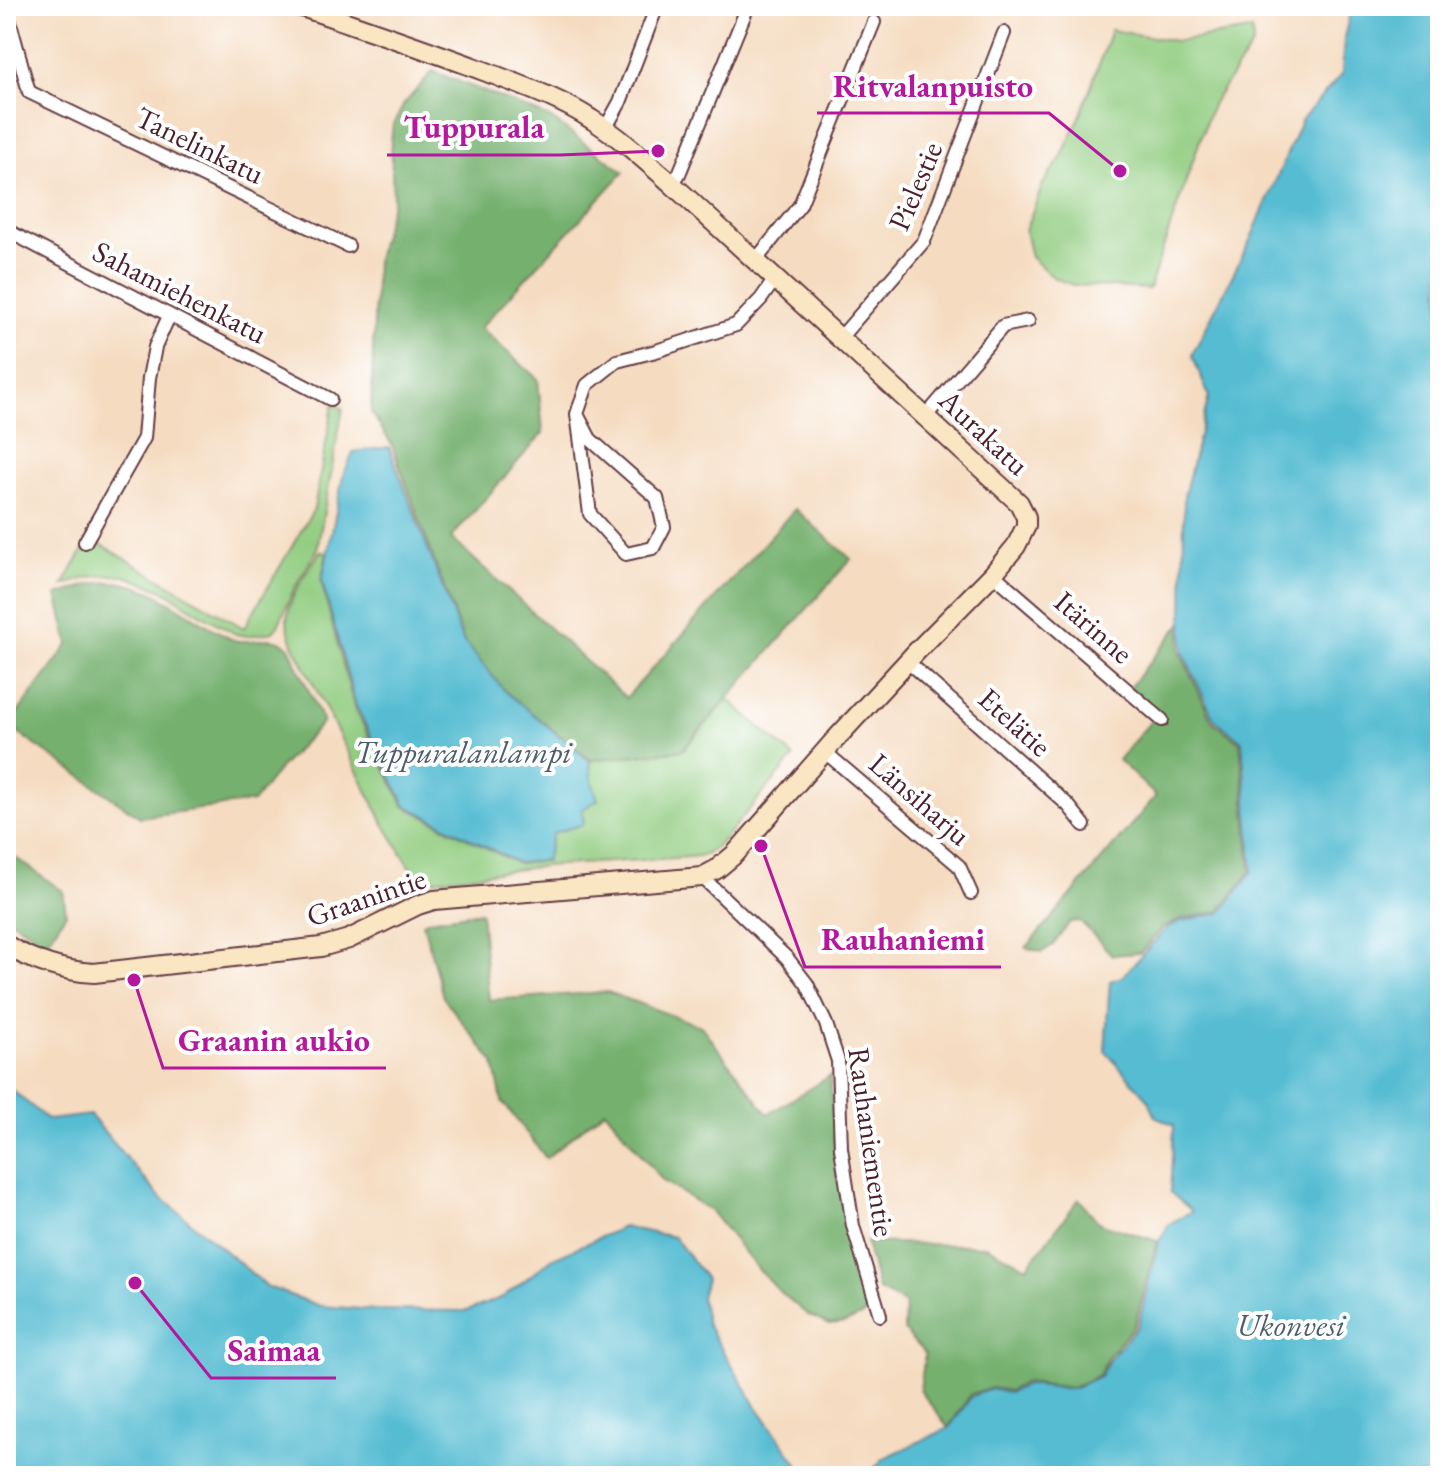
<svg xmlns="http://www.w3.org/2000/svg" width="1446" height="1482" font-family="'EB Garamond',serif">
	<style>
		.green { fill: #91cc80; stroke: #6e7656; stroke-width: 2 }
		.forest { fill: #74b06e; stroke: #5f684c; stroke-width: 2 }
		.water { fill: #55bcd2; stroke: #506e7e; stroke-width: 2 }
		.lines { fill: none; stroke-linecap: round; stroke-linejoin: round }
		.street-casing { stroke: #643b42; stroke-width: 16 }
		.secondary-casing { stroke: #643b42; stroke-width: 22 }
		.street { stroke: #fff; stroke-width: 12 }
		.secondary { stroke: #fbe6c4; stroke-width: 18 }
		.labels { text-anchor: middle; dominant-baseline: central; stroke-width: 8; stroke-linejoin: round; paint-order: stroke }
		.street-label { font-size: 30px; fill: #4a1f2b; stroke: #fff }
		.water-label { font-size: 32px; font-style: italic; fill: #4e5e6e; stroke: #fff }
		.leader { fill: none; stroke: #b5179e; stroke-width: 3 }
		.callout-dot { fill: #b5179e; stroke: #fff; stroke-width: 3 }
		.callout-label { font-size: 32px; text-anchor: middle; font-weight: bold; fill: #b5179e; stroke: #fff; stroke-width: 8; stroke-linejoin: round; paint-order: stroke }
	</style>
	<rect width="100%" height="100%" fill="#fff"/>
	<filter id="ink" filterUnits="userSpaceOnUse"><feTurbulence type="fractalNoise" baseFrequency=".0125" numOctaves="2"/><feDisplacementMap in="SourceGraphic" scale="16" xChannelSelector="R" yChannelSelector="G"/><feConvolveMatrix kernelMatrix="1 2 1 2 8 2 1 2 1" color-interpolation-filters="sRGB"/></filter>
	<filter id="wash" filterUnits="userSpaceOnUse"><feTurbulence type="fractalNoise" baseFrequency=".006" numOctaves="4" result="noise"/><feDisplacementMap in="SourceGraphic" scale="32" xChannelSelector="R" yChannelSelector="G"/><feGaussianBlur stdDeviation="1.8" result="paint"/><feColorMatrix in="noise" values="0 0 0 0 0 0 0 0 0 0 0 0 0 0 0 0 0 1.4 0 .05"/><feComposite in="paint" operator="in"/></filter>
	<g filter="url(#wash)">
		<rect width="100%" height="100%" fill="#f5dcc1"/>
		<path class="green" d="M1111 30 1176 41 1252 30 1253 44 1212 105 1149 289 1073 285 1054 278 1031 257 1025 231 1043 184 1061 158 1081 114Z
			M333 405 343 408 317 550 294 589 278 626 273 632 247 636 236 634 204 616 163 590 125 576 107 575 91 577 63 585 90 538 244 628 314 509Z
			M320 551 327 553 321 581 354 707 404 806 518 864 546 861 553 833 584 824 583 809 598 800 591 779V760L683 750 728 699 794 757 717 847 705 855 690 857 545 866 433 880 420 883 383 822 293 644C290 634 285 623 288 613 292 591 309 570 320 551Z"/>
		<path class="forest" d="M433 71 550 118 624 172 480 328 538 379 543 433 451 538 626 698 795 509 851 559 682 750 591 760 505 692 464 642 392 445 371 412 376 259 393 200 391 141 393 125 404 104Z
			M109 582C149 582 178 609 212 628 219 632 227 637 234 640 255 646 270 630 289 647L323 722 280 768 253 802 140 817 8 726 69 644 57 595 92 584Z
			M1181 624 1180 651 1212 721 1240 742 1251 871 1219 912 1180 919 1163 928 1140 953 1112 955 1080 921 1070 922 1053 945 1042 952 1026 948 1156 796 1118 760 1153 719 1123 695Z
			M6 851 63 891 66 913 47 943 6 917Z
			M481 912 489 1000 608 992 701 1026 768 1114 830 1076 835 1146 847 1230 867 1313 846 1323 829 1325 808 1315 781 1293 756 1267 711 1211 663 1181 605 1110 546 1158 502 1101 494 1063 443 997 423 923 429 920Z
			M1079 1199 1099 1223 1157 1241 1135 1325 1109 1355 1099 1375 1072 1388 1025 1382 1009 1391 991 1388 971 1394 948 1428 920 1390 925 1354 904 1331 905 1303 878 1290 866 1242 986 1246 1027 1267Z"/>
		<path class="water" d="M1352 6H1440V1476H867L884 1458 949 1428 972 1396 992 1389 1009 1393 1026 1384 1073 1389 1100 1376 1111 1357 1138 1326 1159 1241 1169 1224 1192 1211 1170 1192 1174 1125 1155 1116 1149 1100 1105 1051 1110 981 1122 977 1166 929 1181 921 1221 913 1253 871 1242 741 1214 719 1183 652 1184 497 1209 396 1192 355 1249 243 1302 119 1342 74 1344 38Z
			M389 447 463 641 505 691 590 761 591 779 598 800 582 809 584 824 553 833 546 860 518 863 405 805 356 706 322 581 343 477 353 452Z
			M6 1087 11 1089 48 1120 90 1115 157 1194 268 1287 320 1306 375 1310 467 1311 503 1297 553 1258 623 1227 674 1237 706 1279 701 1297 707 1325 755 1404 806 1476H6Z"/>
	</g>
	<g filter="url(#ink)">
		<g class="lines">
			<defs>
				<path id="street" d="M6 8 29 92 348 246
					M605 129 620 102 657 6
					M672 184 679 174 748 6
					M6 230 330 399
					M755 261 800 205 874 22
					M840 338 924 241 1004 33
					M577 414 590 439 657 498 664 527 653 548 626 554 590 514 577 414 587 385 617 361 656 351 736 325 761 299 775 279
					M926 416 1003 326 1028 321
					M85 542 144 438 149 378 155 347 169 316
					M993 574 1162 720
					M908 662 1068 805 1084 825
					M825 752 959 866 971 893
					M702 877 787 958 807 984 826 1024 838 1061 841 1148 853 1226 880 1315"/>
				<path id="secondary" d="M6 945C34 962 62 971 94 973L321 947 349 939 418 905 434 900 702 877 717 869 735 854 833 742 917 651 993 574 1016 546 1026 526V517L1019 503 672 184C646 161 620 137 591 119 559 98 520 85 484 71 423 48 361 27 299 6"/>
			</defs>
			<use href="#street" class="street-casing"/>
			<use href="#secondary" class="secondary-casing"/>
			<use href="#street" class="street"/>
			<use href="#secondary" class="secondary"/>
		</g>
	</g>
	<g class="labels">
		<g class="street-label">
			<text transform="translate(200 145) rotate(26)">Tanelinkatu</text>
			<text transform="translate(915 186) rotate(-67)">Pielestie</text>
			<text transform="translate(180 292) rotate(27)">Sahamiehenkatu</text>
			<text transform="translate(984 432) rotate(43)">Aurakatu</text>
			<text transform="translate(1094 627) rotate(41)">Itärinne</text>
			<text transform="translate(1015 722) rotate(42)">Etelätie</text>
			<text transform="translate(920 799) rotate(41)">Länsiharju</text>
			<text transform="translate(366 897) rotate(-19)">Graanintie</text>
			<text transform="translate(872 1142) rotate(82)">Rauhaniementie</text>
		</g>
		<g class="water-label">
			<text x="463" y="752">Tuppuralanlampi</text>
			<text x="1291" y="1325">Ukonvesi</text>
		</g>
	</g>
	<path class="leader" d="M1120 171L1049 113H817M658 151L560 155H387M761 846L805 967H1001M134 980L163 1068H386M135 1283L211 1378H336"/>
	<g class="callout-dot">
		<circle cx="1120" cy="171" r="8"/>
		<circle cx="658" cy="151" r="8"/>
		<circle cx="761" cy="846" r="8"/>
		<circle cx="134" cy="980" r="8"/>
		<circle cx="135" cy="1283" r="8"/>
	</g>
	<g class="callout-label">
		<text x="933" y="97">Ritvalanpuisto</text>
		<text x="474" y="138">Tuppurala</text>
		<text x="903" y="950">Rauhaniemi</text>
		<text x="274" y="1051">Graanin aukio</text>
		<text x="274" y="1361">Saimaa</text>
	</g>
	<rect width="1446" height="1482" fill="none" stroke="#fff" stroke-width="32"/>
</svg>
